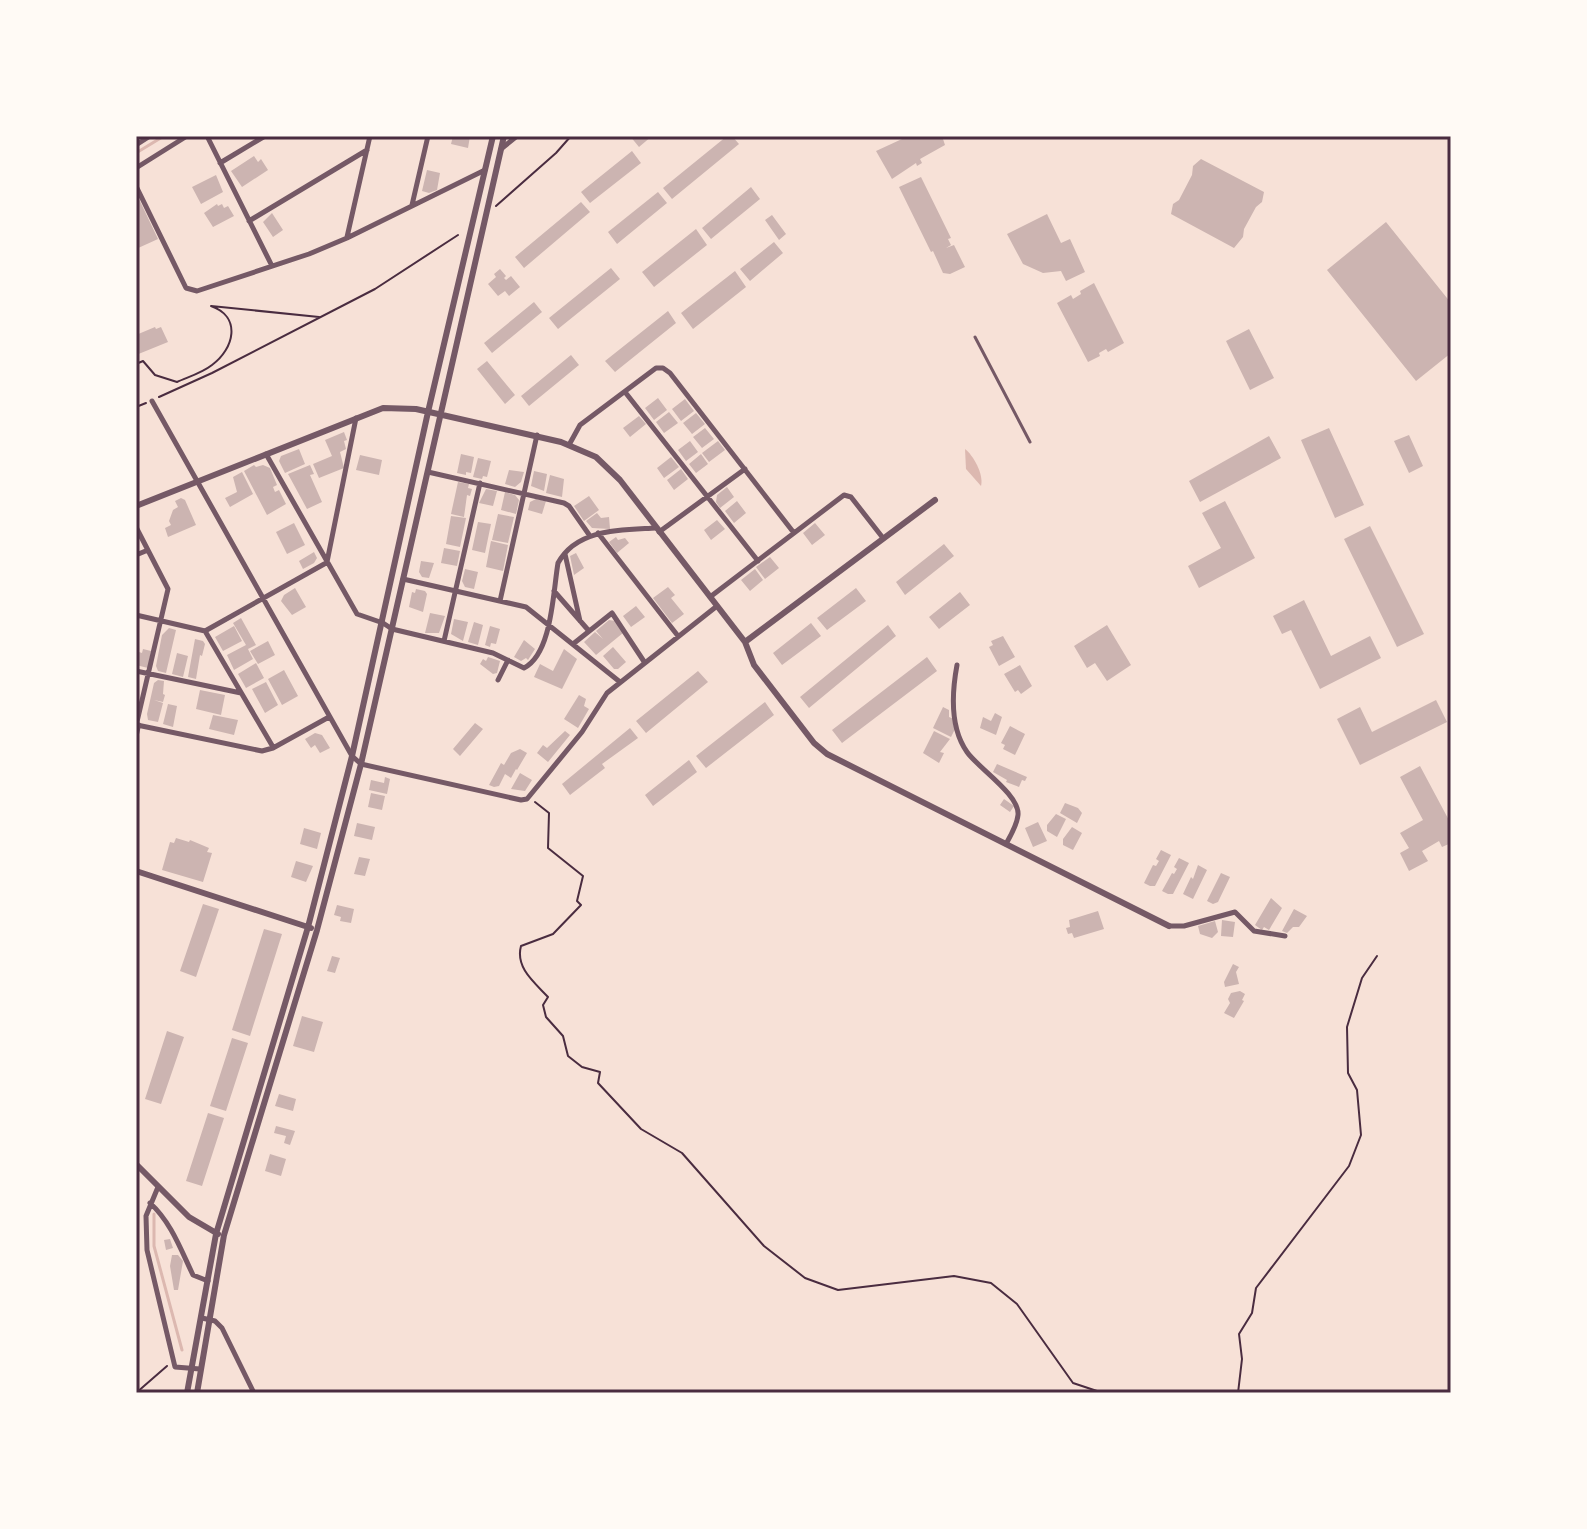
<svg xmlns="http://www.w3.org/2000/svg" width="1587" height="1529" font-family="'Noto Sans',sans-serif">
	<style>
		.water { fill: #dcb8b0 }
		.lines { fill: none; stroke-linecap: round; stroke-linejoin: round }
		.stream { stroke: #dcb8b0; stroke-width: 3 }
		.building { fill: #ccb4b1 }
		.path { stroke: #4a2c40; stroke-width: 2 }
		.pedestrian { stroke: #755966; stroke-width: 3 }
		.minor { stroke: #755966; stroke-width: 5 }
		.tertiary { stroke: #755966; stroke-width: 6 }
		.neatline { fill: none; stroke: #4a2c40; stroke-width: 3 }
	</style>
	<rect width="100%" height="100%" fill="#f7e1d7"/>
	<path class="water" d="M965 449C973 455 984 474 981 486L966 469Z"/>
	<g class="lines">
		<path class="stream" d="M136 153 164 136
			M154 1214V1246L182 1350"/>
	</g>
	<path class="building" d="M453 136H470L468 148 451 144Z
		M630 136H652L639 147Z
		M727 136H732L739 144 672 199 663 188Z
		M900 136H942L945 145 920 159 922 163 917 166 916 163 892 179 876 151 902 139Z
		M632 151 641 163 590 203 581 192Z
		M254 156 258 162 261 159 268 170 242 187 231 171Z
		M1201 159 1264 192 1262 202 1256 207 1244 229 1243 237 1234 248 1171 214 1173 204 1179 200 1192 175 1193 166Z
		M427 170 440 173 437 190 429 193 422 191Z
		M216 175 223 192 201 204 192 187Z
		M921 177 951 238 948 239 951 245 946 248 954 245 965 267 950 274 943 273 933 251 931 252 899 187Z
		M751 187 760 199 711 239 702 228Z
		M658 192 667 203 617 244 608 232Z
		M139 199 158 239 136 249V201Z
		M581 202 590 212 524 268 515 257Z
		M217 204 218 206 222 204 224 208 228 206 234 216 213 227 204 213Z
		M272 213 283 230 273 237 263 222Z
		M1047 214 1061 243 1070 239 1085 272 1066 281 1061 271 1043 273 1023 264 1007 234Z
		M772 215 786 234 779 240 765 220Z
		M1386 222 1451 303V353L1416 381 1327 270Z
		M696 229 707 245 654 287 642 272Z
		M774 242 783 253 750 281 740 269Z
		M611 268 620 279 558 329 549 318Z
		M500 269 506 276 504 278 506 280 511 276 520 287 509 296 505 291 498 296 488 284 496 277 494 274Z
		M735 271 746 287 693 329 681 313Z
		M1094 283 1124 343 1108 352 1106 349 1099 353 1100 356 1088 362 1057 303 1071 295 1073 299 1081 294 1080 291Z
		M534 302 542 312 492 353 484 343Z
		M668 311 676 323 615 372 605 361Z
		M155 327 156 329 161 327 168 342 136 355V335Z
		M1249 329 1274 378 1250 390 1226 341Z
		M571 355 579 365 529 406 521 396Z
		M487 361 515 395 505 404 477 369Z
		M658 398 667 410 654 420 645 408Z
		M685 399 694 411 681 421 672 409Z
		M669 412 678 423 664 433 656 422Z
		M696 413 705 424 692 434 683 423Z
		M639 416 646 424 630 437 623 428Z
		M705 428 714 439 702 448 693 437Z
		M1329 428 1364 505 1335 518 1301 440Z
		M344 432 347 440 344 441 346 449 340 452 344 468 319 478 313 464 332 456 325 440Z
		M1409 435 1423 466 1409 473 1394 441Z
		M1269 436 1281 458 1200 502 1189 481Z
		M690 441 698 452 686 461 678 450Z
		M718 441 725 450 709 462 702 453Z
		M299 449 305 464 285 473 279 461 281 456Z
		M461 454 474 457 471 473 466 472V475L457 473Z
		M701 454 708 464 696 473 689 464Z
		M360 455 382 460 379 475 356 470Z
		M671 457 679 467 664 478 657 468Z
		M478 458 491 461 487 477 483 476 482 479 473 477Z
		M254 465 256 467 263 465 270 468 277 485 273 487 275 492 279 490 286 504 267 515 244 471Z
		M310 465 314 474 310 475 322 502 307 509 288 474Z
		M681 469 688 479 674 490 667 480Z
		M509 470 524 472 521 482 515 487 505 484Z
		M534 471 547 474 544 491 531 486Z
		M242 472 253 494 230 507 225 498 237 492 233 477Z
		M550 475 564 479 562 497 546 493Z
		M458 482 469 484 468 488 472 489 470 496 467 495 464 517 451 514Z
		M727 487 734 497 720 508 716 502 717 495Z
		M486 489 497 491 493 506 479 503Z
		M505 492 515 495 519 500 516 514 501 510Z
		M589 496 599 510 584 521 574 506Z
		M181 498 185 500 196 525 168 537 165 528 171 525 169 521 173 510 178 507 175 501Z
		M536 499 546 501 542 514 528 510 530 502Z
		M737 501 746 513 734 523 725 511Z
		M1225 501 1255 558 1199 588 1188 566 1221 548 1202 513Z
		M597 513 601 518 609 517 610 529 592 528 586 521Z
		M498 514 514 517 508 543 492 540Z
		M451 516 466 518 460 547 446 544Z
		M717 520 725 529 711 540 704 530Z
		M478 522 491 524 485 553 472 550Z
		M294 523 305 545 287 554 276 532Z
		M815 523 825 535 812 545 803 533Z
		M1370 526 1424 634 1397 647 1344 539Z
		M616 537 618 540 625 538 629 543 617 553 609 542Z
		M491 541 508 545 503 571 486 567Z
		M944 544 954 556 905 595 896 582Z
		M444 548 460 551 457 566 441 563Z
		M314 552 317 558 314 563 303 569 299 561Z
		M576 553 584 568 574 575 570 556Z
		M770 557 779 568 765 579 756 567Z
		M421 561 434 563 429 578 422 577 419 572Z
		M465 569 478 572 474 589 465 587 462 581Z
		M755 569 763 580 750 591 741 580Z
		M668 587 675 595 671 598 684 614 672 623 653 598Z
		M295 588 306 607 292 615 281 601 284 595Z
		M856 588 866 601 827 630 817 618Z
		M416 589 425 591 427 594 423 612 409 607 412 592 415 593Z
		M960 592 970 605 939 629 929 617Z
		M1304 600 1331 656 1370 636 1381 658 1320 689 1291 630 1282 634 1273 616Z
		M636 606 645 617 631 627 623 616Z
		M430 613 445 616 439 633H425Z
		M241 618 256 645 248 649 253 659 234 670 227 655 246 645 233 623Z
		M454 619 468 622 463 641 451 634Z
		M609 620 615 621 623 633 596 655 584 642 595 632 603 639 596 631Z
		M474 622 483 625 478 645 468 642Z
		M811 623 821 636 782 665 773 653Z
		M888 625 896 636 809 708 800 697Z
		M1107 625 1131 665 1107 681 1095 663 1087 668 1074 646Z
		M234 626 242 641 223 651 215 637Z
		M490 626 500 629 496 644 491 643 490 647 485 645Z
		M169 628 176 630 166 673 158 671 156 666 162 635Z
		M1003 636 1015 657 999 666 989 647 993 645 991 641Z
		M195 639 203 641 205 644 202 656 200 655 196 679 188 677Z
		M524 640 535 649 528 660 526 658 521 661 514 657Z
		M268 641 275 655 258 664 250 651Z
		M613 647 626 662 618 669H614L603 656Z
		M143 649 151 651 148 668 136 665V651L142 653Z
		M564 649 577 659 562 689 534 677 540 664 553 671Z
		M177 653 188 656 183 677 172 674Z
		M488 657 500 661 497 673 493 674 480 664 483 659 486 661Z
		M927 657 937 671 842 743 832 730Z
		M256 663 264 678 246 688 238 674Z
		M1020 665 1032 686 1021 694 1018 690 1015 692 1004 674Z
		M284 670 298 696 282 705 268 679Z
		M698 671 708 682 646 733 636 721Z
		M158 680 164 681 163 694 165 695 163 702 154 700 163 703 158 722 148 720 147 714 154 683Z
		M266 682 278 705 265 713 252 689Z
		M200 690 225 695 221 715 196 709Z
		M579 695 586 699 584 706 589 709 578 728 564 719Z
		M1436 700 1447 722 1360 765 1337 719 1360 707 1372 732Z
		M765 702 774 715 706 768 696 756Z
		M168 704 177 706 173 727 163 724Z
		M943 707 949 710V717L954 719 953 725 956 727 951 737 933 728Z
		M995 713 1002 717 996 735 980 728 983 717 991 721Z
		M213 715 238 720 234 735 209 729Z
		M475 723 483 729 460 756 453 749Z
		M1010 726 1025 734 1015 755 1003 749 1005 745 1001 743Z
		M630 728 638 738 602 764 605 768 570 795 562 784Z
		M565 731 570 735 548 762 537 753 543 745 547 748Z
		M934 731 950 739 940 752 944 753 939 763 923 753Z
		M315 733 322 735 330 748 320 753 315 745 311 748 305 739Z
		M520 749 527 753 517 770 516 769 511 778 505 774 499 786 494 787 489 785 501 763 504 765 511 753Z
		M689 760 697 772 653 806 645 795Z
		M997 764 1027 777 1025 781 1022 780 1019 787 1006 782 1007 780 993 772Z
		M1420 766 1451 824V843L1442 847 1439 841 1422 851 1428 861 1409 871 1400 853 1409 848 1400 833 1423 820 1400 777Z
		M520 773 532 780 525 791 511 789Z
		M385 777 390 779 387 794 369 790 371 780 384 783Z
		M371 793 385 796 382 810 368 807Z
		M1004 799 1014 806 1010 812 1000 805Z
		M1065 803 1078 808 1082 813 1077 823 1060 813Z
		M1056 814 1066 819 1057 837 1047 831V825Z
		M1038 822 1047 841 1033 847 1025 828Z
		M357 823 375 827 372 840 354 836Z
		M1072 827 1082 833 1073 850 1063 845V839Z
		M304 828 321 833 317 849 300 844Z
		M176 838 189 842 190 840 209 848 207 852 212 853 203 882 162 870 170 842 174 843Z
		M1161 850 1171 855 1155 886H1150L1144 883 1153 865 1156 866 1159 861 1156 859Z
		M359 857 370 859 365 876 354 874Z
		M1179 858 1189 863 1173 894H1168L1162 891 1172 873 1174 874 1177 869 1174 867Z
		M296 861 313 866 306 882 291 877Z
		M1198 865 1207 870 1193 899 1183 894 1191 877 1193 879Z
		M1221 873 1230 877 1218 902 1213 904 1207 901Z
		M1271 898 1282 908 1269 930 1264 927 1262 930 1255 925Z
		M203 904 219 909 196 977 180 971Z
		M337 905 354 909 351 923 340 921 341 917 334 915Z
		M1294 909 1307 916 1299 927H1293L1287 933 1282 931Z
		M1098 911 1104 929 1074 938 1072 933 1068 934 1066 928 1070 927 1069 920Z
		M1222 920 1235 922 1233 937 1221 936Z
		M1215 921 1218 932 1212 938 1200 934 1198 926Z
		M264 929 282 934 250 1036 232 1030Z
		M332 956 340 958 335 973 327 971Z
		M1233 964 1239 967 1236 972 1239 984 1225 987 1224 982Z
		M1240 991 1245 994 1242 1000 1244 1001 1234 1018 1224 1013 1230 1003 1228 999 1231 993Z
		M302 1016 323 1022 314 1052 293 1046Z
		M167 1031 184 1037 161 1104 145 1099Z
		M232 1038 248 1043 226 1111 210 1106Z
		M279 1094 296 1099 293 1111 275 1106Z
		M208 1113 224 1118 202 1186 186 1181Z
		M276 1126 295 1131 290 1145 284 1143 286 1136 274 1133Z
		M270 1154 286 1159 281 1176 265 1171Z
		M170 1239 173 1248 166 1250 164 1240Z
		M172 1255H178L183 1261 178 1290H174L170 1266Z"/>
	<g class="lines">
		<path class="path" d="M496 206 556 153 571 136
			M136 364 143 361 155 375 177 382C188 377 202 373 212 365 234 349 242 317 211 306L319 317
			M159 397 212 373 375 289 458 235
			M136 407 146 403
			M535 802 549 813 548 848 583 876 577 901 581 905 553 934 521 946C515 968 535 983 548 997L543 1005 546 1017 563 1036 568 1056 582 1067 600 1072 598 1083 641 1129 682 1153 764 1246 805 1278 838 1290 954 1276 991 1283 1017 1304 1073 1383 1103 1393
			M136 1393 167 1366
			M1238 1393 1242 1359 1239 1334 1252 1313 1256 1288 1349 1166 1361 1135 1357 1090 1348 1073 1347 1027 1362 978 1377 956"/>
		<path class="pedestrian" d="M975 337 1030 442"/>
		<path class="minor" d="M207 136 272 266
			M136 145 150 136
			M501 149 517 136
			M220 163 265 136
			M136 168 187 136
			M136 186 186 288 197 291 309 254 347 238 485 170
			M412 205 428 136
			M249 221 367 150
			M347 237 370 136
			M625 392 758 561
			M152 401 352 756 361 764 521 800 527 799 582 732 607 693 717 606
			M569 445 580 425 656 368H663L670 373 794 533
			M266 454 357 614 383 623 392 629 493 653 524 668C552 654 553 592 558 563 577 528 622 530 656 528
			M428 472 564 503 569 506 590 536
			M136 527 168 589 136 726
			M659 532 745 469
			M598 533 678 636
			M565 554 580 621
			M136 555 148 550
			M327 562 356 418
			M403 579 526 607 620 682
			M554 591 589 631
			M710 597 844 495 851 497 883 538
			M500 601 537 435
			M136 615 205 631 326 563
			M205 631 273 747
			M444 641 480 483
			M573 644 612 613 645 663
			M957 665C952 692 950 728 967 752 978 768 1020 795 1018 815 1017 825 1011 835 1006 844
			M136 671 241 693
			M498 680 508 660
			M137 725 262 751 273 748 329 717
			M1169 926H1184L1235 912 1254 931 1285 936
			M158 1187 146 1216 147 1250 175 1367 200 1369
			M150 1203C171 1222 181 1250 193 1275L208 1281
			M202 1318 215 1321 222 1328 254 1393"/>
		<path class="tertiary" d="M136 506 383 408 416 409 561 442 596 457 620 480 745 642 754 665 814 743 827 754 1169 926
			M745 642 935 500
			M136 734 138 725
			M136 871 311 928
			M136 1164 189 1217 218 1234
			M187 1393 216 1234 308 927 352 756 428 412 493 136
			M197 1393 224 1235 317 930 361 764 504 136"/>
	</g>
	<rect width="1587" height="1529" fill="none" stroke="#fffaf5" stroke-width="276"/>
	<rect x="138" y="138" width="1311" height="1253" class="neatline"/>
</svg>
